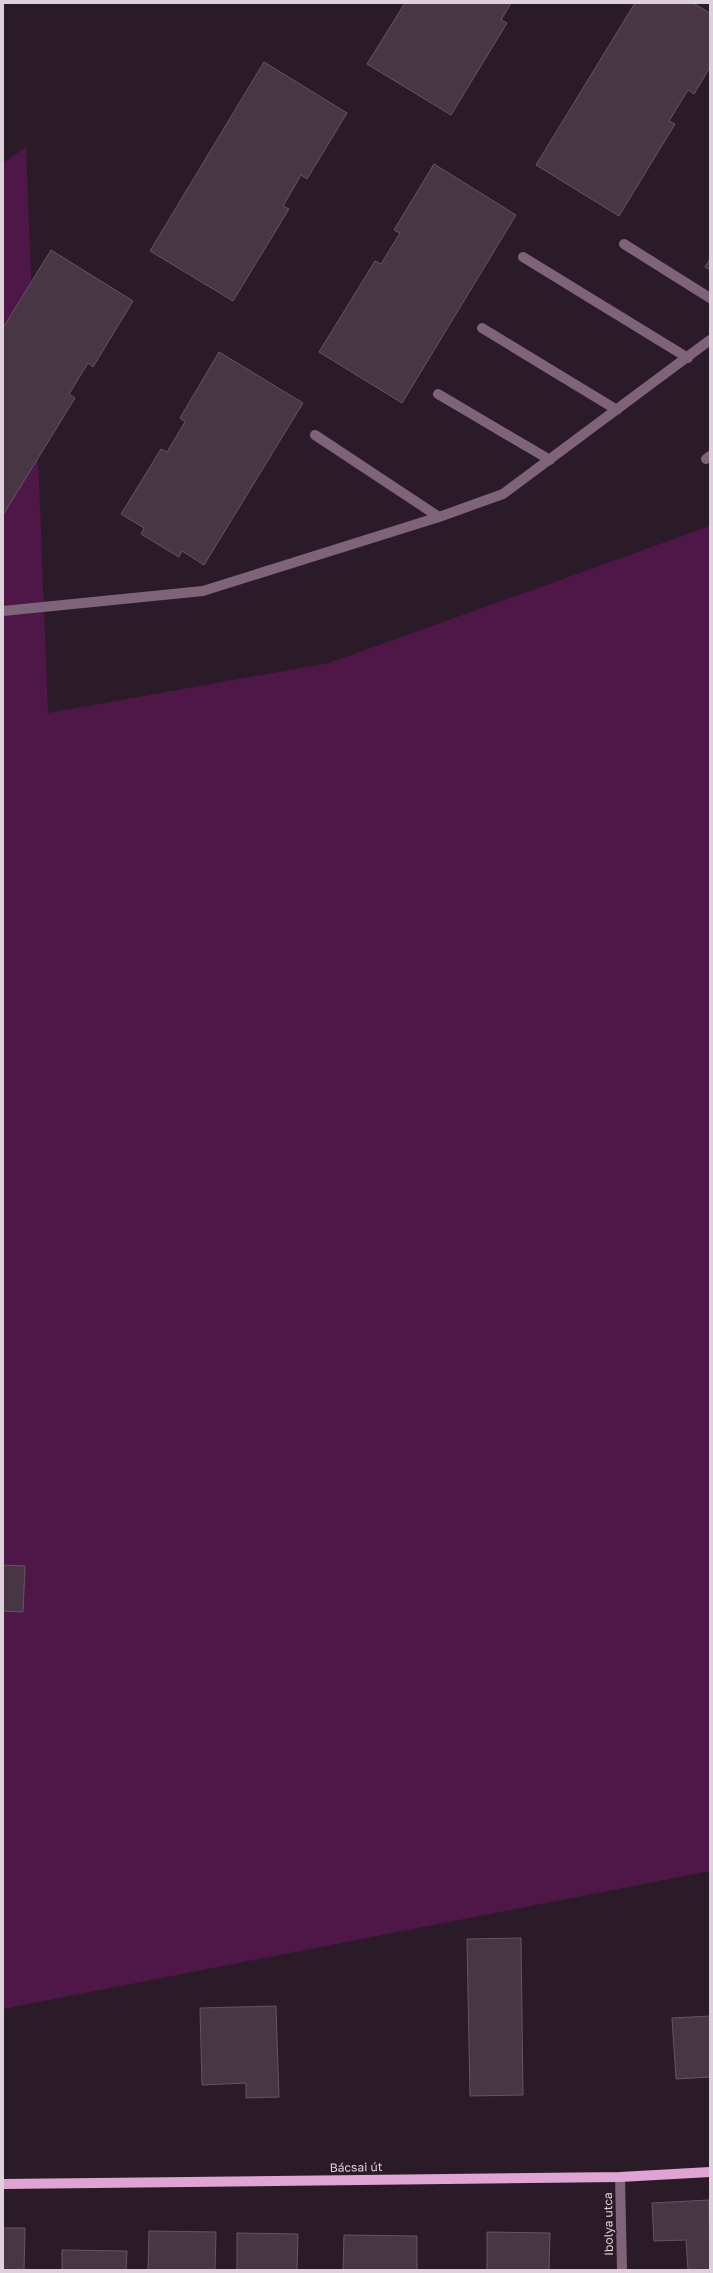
<svg xmlns="http://www.w3.org/2000/svg" width="713" height="2273" font-family="'Golos Text',sans-serif">
	<style>
		.green { fill: #4f1748 }
		.building { fill: #483644; stroke: #675463 }
		.lines { fill: none; stroke-linecap: round; stroke-linejoin: round }
		.minor { stroke: #7f6379; stroke-width: 10 }
		.major { stroke: #dfa4d3; stroke-width: 10 }
		.labels { text-anchor: middle; dominant-baseline: central; stroke-width: 3; stroke-linejoin: round; paint-order: stroke }
		.street-label { font-size: 12px; fill: #ddd2db; stroke: #2b1b28 }
	</style>
	<rect width="100%" height="100%" fill="#2b1b28"/>
	<path class="green" d="M26 147 48 713 329 663 710 526V1871L3 2009V163Z"/>
	<path class="building" d="M405 3H511L501 20 507 23 451 115 367 64Z
		M635 3H693L710 13V67L694 94 688 90 669 121 675 124 619 216 536 165Z
		M264 62 347 113 307 179 301 175 283 206 289 209 233 301 150 251Z
		M434 164 516 215 402 403 319 352 375 261 381 264 400 233 394 230Z
		M51 250 133 301 93 367 88 363 69 394 75 398 3 515V328Z
		M710 259V270L705 267Z
		M219 352 303 403 204 565 182 551 179 557 141 534 144 528 121 514 161 449 167 452 185 422 180 418Z
		M3 1565 25 1566 23 1612 3 1611Z
		M521 1938 523 2095 470 2096 467 1939Z
		M276 2006 279 2097 246 2098V2083L202 2085 200 2008Z
		M710 2016V2077L676 2079 672 2018Z
		M709 2200 710 2270H688L686 2240 654 2241 652 2203Z
		M3 2228H25L24 2270H3Z
		M149 2231 216 2232 215 2270H148Z
		M487 2232 550 2233 549 2270H487Z
		M237 2233 298 2234 297 2270H237Z
		M344 2235 417 2236V2270H343Z
		M62 2250 127 2251 126 2270H62Z"/>
	<g class="lines">
		<path class="minor" d="M624 244 710 298
			M523 257 688 358
			M482 328 617 410
			M438 394 550 460
			M315 435 439 517
			M706 459 710 456
			M3 611 203 591 439 517 503 494 710 340
			M620 2177 622 2270"/>
		<path class="major" d="M3 2184 620 2177 710 2172"/>
	</g>
	<g class="labels">
		<g class="street-label">
			<text transform="translate(356 2167) rotate(-1)">Bácsai út</text>
			<text transform="translate(608 2224) rotate(-91)">Ibolya utca</text>
		</g>
	</g>
	<rect width="713" height="2273" fill="none" stroke="#ddd2db" stroke-width="8"/>
</svg>
